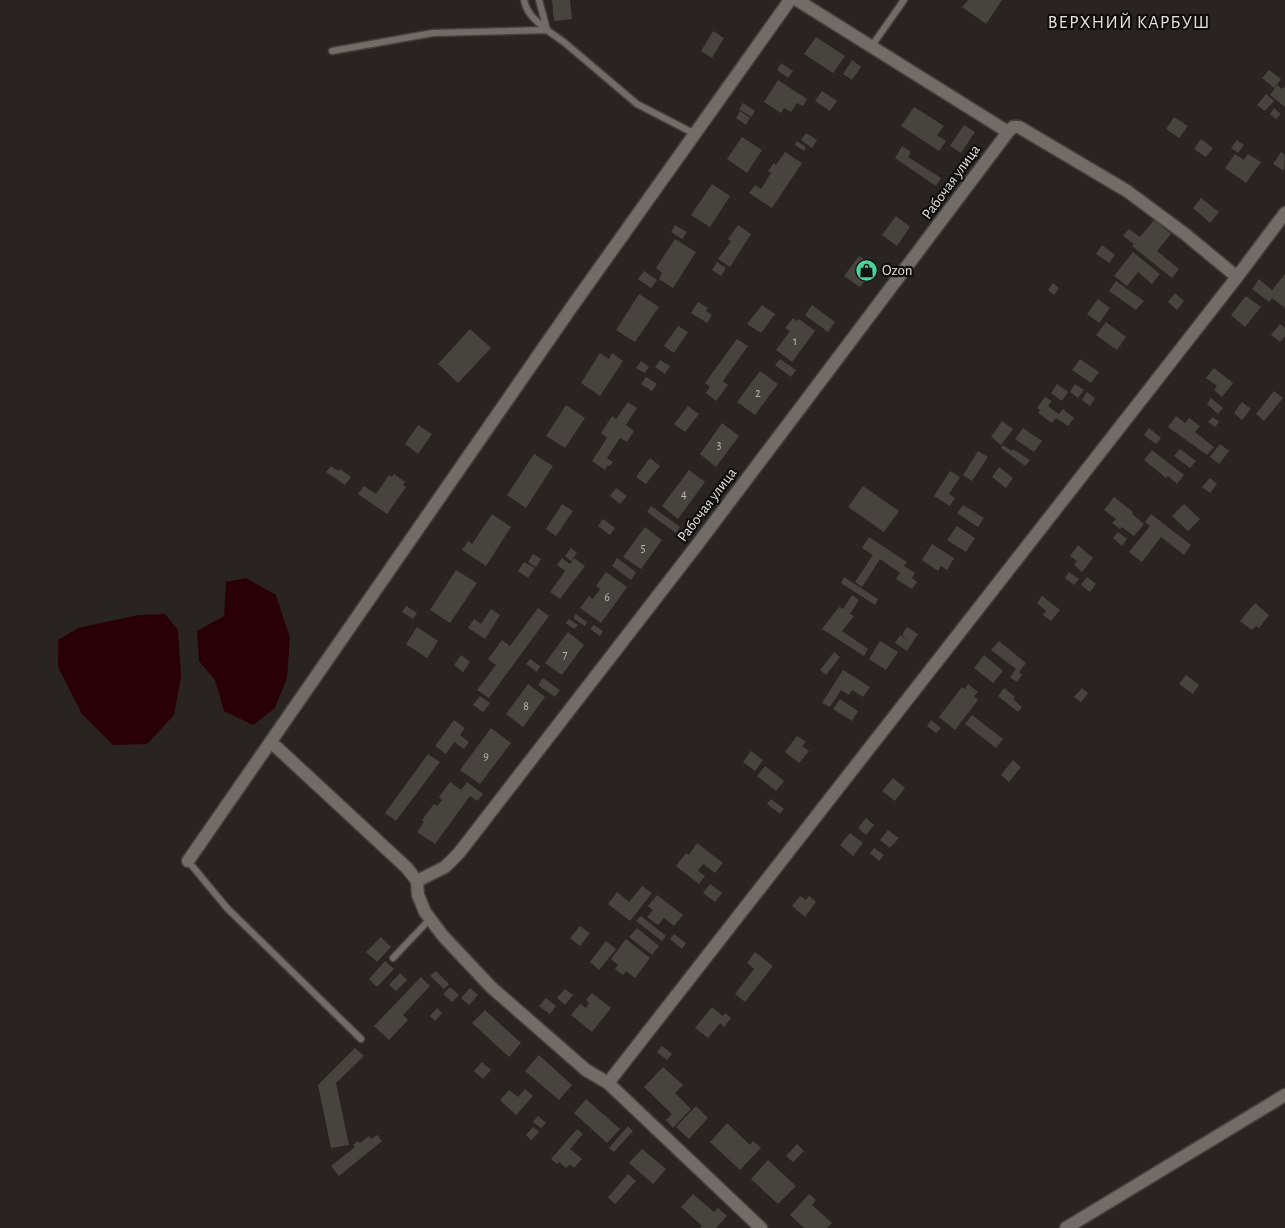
<svg xmlns="http://www.w3.org/2000/svg" width="1285" height="1228" font-family="'Alegreya Sans',sans-serif">
	<style>
		.water { fill: #2a0007 }
		.building { fill: #47433f }
		.lines { fill: none; stroke-linecap: round; stroke-linejoin: round }
		.service-casing { stroke: #44403e; stroke-width: 9 }
		.minor-casing { stroke: #44403e; stroke-width: 15 }
		.service { stroke: #716c68; stroke-width: 6 }
		.minor { stroke: #716c68; stroke-width: 12 }
		.labels { text-anchor: middle; dominant-baseline: central; stroke-width: 4.5; stroke-linejoin: round; paint-order: stroke }
		.number-label { font-size: 12px; fill: #bdbab7 }
		.street-label { font-size: 15px; fill: #e4e1df; stroke: #100e0d }
		.poi-label { font-size: 15px; fill: #e4e1df; stroke: #100e0d; text-anchor: start }
		.quarter-label { font-size: 18px; letter-spacing: 1px; fill: #e4e1df; stroke: #100e0d }
	</style>
	<rect width="100%" height="100%" fill="#292421"/>
	<path class="water" d="M246 578 276 595 290 638 287 678 275 708 253 725 224 711 215 680 199 661 197 631 224 616 226 582Z
		M165 614 178 630 181 677 174 715 147 744 113 745 82 714 58 667V640L78 628 138 615Z"/>
	<path class="building" d="M552 0H570L572 19 554 21Z
		M968 0H1002L986 24 962 7Z
		M713 31 724 38 712 58 701 51Z
		M816 37 845 56 833 73 804 54Z
		M852 60 861 67 852 80 843 74Z
		M781 63 793 71 788 78 777 70Z
		M1269 70 1281 79 1274 88 1262 78Z
		M778 80 807 99 803 106 797 103 791 112 784 108 781 113 764 102Z
		M1277 85 1282 89 1285 86V107L1270 95Z
		M822 91 837 101 830 111 815 101Z
		M1266 94 1274 101 1265 111 1257 105Z
		M743 103 755 111 751 117 739 109Z
		M914 107 944 126 937 135 946 141 939 151 901 126Z
		M1274 108 1281 114 1276 119 1270 114Z
		M740 111 750 118 746 125 736 118Z
		M1174 117 1188 126 1179 138 1166 129Z
		M964 125 975 132 961 153 950 146Z
		M806 133 817 140 812 148 801 140Z
		M742 137 762 150 747 173 727 159Z
		M1201 139 1213 148 1206 157 1194 149Z
		M1237 140 1244 145 1238 153 1231 148Z
		M797 141 806 147 804 151 795 145Z
		M902 146 911 152 908 157 941 178 936 186 895 158Z
		M785 152 802 163 772 208 749 193 755 185 761 189 771 173 768 171 774 163 776 165Z
		M1281 152 1285 155 1284 171 1273 164Z
		M1235 154 1244 160 1248 154 1261 162 1246 183 1225 168Z
		M712 184 730 196 710 227 691 215Z
		M1201 198 1219 212 1210 223 1193 208Z
		M896 216 910 227 897 246 882 235Z
		M1154 220 1171 234 1157 251 1179 269 1172 278 1132 246 1134 244 1123 236 1129 229 1140 237Z
		M675 225 687 232 682 239 671 232Z
		M738 225 751 234 730 267 718 259 731 241 728 239Z
		M675 239 696 252 673 288 659 279 662 273 656 268Z
		M1102 245 1115 255 1109 263 1096 254Z
		M1133 252 1160 274 1152 284 1138 272 1127 286 1114 276Z
		M859 256 875 267 860 287 844 276Z
		M717 262 726 268 721 276 712 270Z
		M644 271 657 280 651 288 638 279Z
		M1285 274V308L1272 298 1269 302 1252 289 1259 279 1272 290Z
		M1116 281 1144 301 1136 310 1109 291Z
		M1053 283 1059 288 1054 295 1048 290Z
		M1175 293 1184 301 1177 310 1168 302Z
		M639 294 659 307 635 342 616 330Z
		M1246 296 1261 307 1245 327 1231 315Z
		M1098 299 1110 308 1099 323 1087 314Z
		M698 302 708 308 706 311 712 315 707 323 691 313Z
		M762 305 775 314 761 333 747 324Z
		M812 305 835 322 828 332 805 315Z
		M793 318 797 321 799 319 815 331 792 362 776 350 790 331 785 328Z
		M1106 322 1126 337 1117 350 1096 335Z
		M1280 324 1285 328V336L1280 342 1271 335Z
		M678 326 688 332 674 353 664 346Z
		M470 329 491 348 458 383 438 364Z
		M737 339 748 346 723 381 728 385 716 401 706 393 710 387 705 383Z
		M600 353 609 359 612 353 623 361 600 396 581 383Z
		M780 359 796 370 791 377 775 365Z
		M1080 359 1099 372 1091 383 1072 370Z
		M660 360 670 366 665 374 655 367Z
		M641 361 649 367 645 373 636 368Z
		M1214 368 1233 383 1222 397 1214 390 1217 386 1206 378Z
		M760 371 778 384 755 415 737 402Z
		M646 377 657 384 652 391 641 384Z
		M1057 384 1068 392 1062 401 1051 393Z
		M1075 384 1084 390 1078 398 1070 392Z
		M1274 391 1283 398 1264 421 1256 414Z
		M1087 392 1095 398 1090 406 1082 400Z
		M1045 397 1052 401 1048 406 1059 414 1063 409 1074 418 1068 426 1056 418 1052 423 1038 413 1040 410 1037 408Z
		M1211 398 1223 408 1218 414 1207 404Z
		M628 402 637 408 626 425 634 431 627 442 620 438 607 458 613 462 610 466 608 465 605 470 592 461 607 438 601 433 612 416 616 419Z
		M1242 402 1251 409 1242 420 1234 413Z
		M566 405 585 418 565 448 546 436Z
		M688 406 699 414 685 432 674 424Z
		M1176 416 1185 423 1189 418 1200 426 1195 432 1214 447 1207 455 1168 427Z
		M1213 417 1219 422 1215 427 1208 422Z
		M1002 421 1013 429 1001 445 991 437Z
		M722 423 739 436 716 467 700 454Z
		M418 425 432 434 418 454 405 444Z
		M1023 428 1042 441 1034 452 1015 439Z
		M1149 428 1161 438 1156 444 1144 435Z
		M1220 444 1229 451 1219 464 1210 457Z
		M1003 445 1012 451 1013 449 1030 460 1025 466 1001 448Z
		M1180 449 1196 461 1190 468 1174 456Z
		M1152 450 1184 475 1177 484 1168 476 1166 478 1144 460Z
		M978 451 988 457 972 481 963 475Z
		M534 454 553 466 526 508 507 495Z
		M650 458 660 466 646 484 636 477Z
		M331 466 338 471 340 469 351 477 345 485 326 472Z
		M999 467 1013 478 1006 488 992 477Z
		M689 470 705 482 678 519 662 506Z
		M950 471 960 477 949 494 955 498 950 506 934 496Z
		M394 474 405 482 403 485 406 487 387 514 358 494 364 486 376 494 389 475 392 477Z
		M1210 478 1217 484 1210 493 1202 487Z
		M863 486 899 511 884 532 848 507Z
		M616 488 627 496 620 504 610 496Z
		M1114 497 1133 512 1132 514 1144 524 1134 536 1122 527 1120 529 1112 523 1116 519 1104 510Z
		M562 504 573 511 556 536 546 529Z
		M1184 504 1200 519 1188 531 1172 516Z
		M963 505 984 518 978 527 957 513Z
		M651 506 680 527 676 533 647 512Z
		M492 514 511 527 486 566 462 550 468 541 472 544Z
		M1151 514 1191 545 1184 555 1161 537 1142 562 1129 552 1150 526 1145 522Z
		M603 519 615 528 610 535 598 526Z
		M957 526 975 538 966 552 947 540Z
		M645 527 662 540 641 569 623 557Z
		M1118 532 1127 539 1122 546 1113 538Z
		M869 537 907 562 904 566 915 573 912 578 917 582 912 589 896 579 900 573 880 559 862 587 855 582 873 555 862 548Z
		M932 544 954 558 947 570 941 566 938 571 922 560Z
		M1078 545 1093 558 1082 572 1074 565 1077 561 1070 556Z
		M571 548 577 553 571 561 565 556Z
		M533 554 541 559 536 567 528 562Z
		M562 558 570 564 574 558 585 566 560 599 550 592 565 571 557 565Z
		M617 558 636 572 631 580 612 566Z
		M524 562 535 568 528 578 518 571Z
		M456 570 477 583 450 623 430 610Z
		M606 572 627 587 601 623 580 608 589 596 593 599 600 589 596 586Z
		M1069 572 1079 579 1074 585 1065 578Z
		M844 577 878 599 875 605 841 583Z
		M1087 577 1096 584 1090 592 1081 585Z
		M852 595 859 600 850 614 854 616 842 631 868 649 864 656 822 629 839 607 843 609Z
		M1042 596 1060 610 1051 621 1043 615 1046 611 1037 603Z
		M1255 603 1269 615 1259 628 1256 626 1252 630 1240 621Z
		M406 606 417 613 413 619 402 612Z
		M538 608 549 616 489 698 477 690 496 665 488 659 502 640 510 646Z
		M491 609 500 615 485 639 468 628 474 619 481 624Z
		M576 614 587 622 585 626 573 618Z
		M569 619 578 625 574 629 566 623Z
		M594 625 603 631 600 636 590 629Z
		M417 627 438 641 427 658 406 644Z
		M907 627 918 634 907 651 895 643 900 635 907 640 902 635Z
		M568 632 584 645 562 675 545 663Z
		M880 641 898 652 886 670 869 659Z
		M999 641 1026 663 1019 672 1022 675 1017 682 1010 677 1016 669 991 650Z
		M834 652 840 657 826 675 820 670Z
		M461 655 470 662 463 672 454 665Z
		M984 655 1003 671 993 683 974 668Z
		M530 659 540 666 537 672 526 664Z
		M843 670 870 687 863 697 852 690 849 695 841 690 830 707 822 703Z
		M1186 675 1199 685 1193 694 1179 684Z
		M543 678 560 690 555 697 538 685Z
		M528 684 545 697 523 727 506 714Z
		M968 684 978 692 974 696 978 700 955 730 939 717 962 687 965 689Z
		M1004 688 1015 697 1013 699 1022 707 1018 712 998 696Z
		M1082 688 1088 693 1081 702 1074 697Z
		M480 696 490 703 483 712 473 705Z
		M840 699 858 711 852 721 833 709Z
		M972 715 1003 739 996 748 965 724Z
		M454 720 465 728 460 735 469 742 464 749 454 742 446 754 435 746Z
		M931 720 941 728 936 733 927 726Z
		M491 728 511 743 480 784 460 770Z
		M797 736 806 742 802 746 809 751 799 763 785 752Z
		M751 751 763 760 755 771 743 762Z
		M428 754 440 762 396 821 385 813Z
		M1013 760 1021 767 1009 782 1001 775Z
		M765 766 784 781 776 791 757 776Z
		M893 778 905 788 895 801 882 791Z
		M450 782 461 790 467 782 483 794 477 801 470 796 435 844 417 832 424 822 422 820 434 804 437 806 442 800 439 797Z
		M771 799 784 809 780 814 767 804Z
		M866 818 874 825 866 835 858 828Z
		M888 830 899 838 890 848 880 840Z
		M850 833 863 843 853 856 840 845Z
		M697 843 723 863 715 873 703 864 698 871 705 876 699 884 676 866 686 853 689 855Z
		M874 848 884 855 879 861 870 853Z
		M710 884 722 893 715 902 703 893Z
		M642 886 652 893 630 921 608 904 617 892 629 902Z
		M657 895 683 915 674 926 664 918 658 925 647 917 653 910 648 906Z
		M800 896 806 900 809 896 816 902 805 917 792 906Z
		M641 916 666 936 662 941 636 921Z
		M580 926 590 933 580 946 570 938Z
		M637 928 659 946 652 955 629 937Z
		M674 934 686 943 682 949 670 939Z
		M381 937 391 947 377 962 366 952Z
		M626 939 650 958 635 978 626 971 623 975 615 969 618 965 611 959Z
		M606 941 616 949 599 970 590 962Z
		M755 952 773 966 745 1002 735 994 754 969 747 963Z
		M385 961 394 969 377 987 369 979Z
		M436 971 449 984 444 989 430 976Z
		M400 973 407 980 396 991 389 985Z
		M421 977 430 986 403 1015 408 1020 389 1040 374 1026Z
		M450 987 459 995 452 1002 443 994Z
		M470 988 478 995 469 1005 461 998Z
		M565 989 573 995 565 1005 557 998Z
		M592 993 611 1008 592 1032 571 1015 580 1004 586 1008 589 1003 586 1000Z
		M546 998 556 1006 550 1014 539 1006Z
		M712 1007 723 1016 725 1013 731 1018 724 1027 720 1023 708 1038 695 1028Z
		M437 1008 442 1013 435 1021 430 1016Z
		M485 1010 521 1043 509 1057 472 1023Z
		M662 1046 672 1054 667 1060 657 1052Z
		M355 1048 364 1056 336 1083 349 1145 331 1148 318 1085Z
		M539 1055 572 1085 559 1100 525 1071Z
		M482 1062 491 1070 483 1079 474 1071Z
		M663 1067 683 1085 675 1093 691 1109 673 1128 666 1120 672 1114 644 1087Z
		M525 1089 533 1096 516 1115 500 1100 509 1090 518 1097Z
		M586 1099 620 1129 607 1143 574 1113Z
		M696 1106 708 1118 689 1139 676 1127Z
		M538 1116 546 1123 541 1128 533 1122Z
		M727 1123 750 1145 753 1141 761 1148 740 1170 710 1142Z
		M628 1126 633 1131 614 1152 609 1148Z
		M533 1127 539 1132 531 1140 526 1135Z
		M577 1129 583 1134 570 1149 582 1159 574 1168 570 1164 566 1168 559 1162 557 1164 551 1159Z
		M377 1135 382 1141 339 1176 331 1166 355 1147 353 1145 358 1141 360 1143 369 1136 371 1139Z
		M797 1144 804 1151 793 1162 786 1156Z
		M642 1149 666 1169 653 1184 629 1163Z
		M768 1160 796 1186 778 1204 751 1179Z
		M628 1174 636 1181 615 1204 608 1197Z
		M693 1194 714 1212 718 1208 727 1216 716 1228H700L702 1226 681 1207Z
		M809 1194 816 1200 812 1205 832 1223 827 1228H804L790 1215Z"/>
	<g class="lines">
		<defs>
			<path id="service" d="M524 0C527 14 536 21 547 30
				M539 0 547 30 565 43 637 104 695 134
				M871 47 904 0
				M332 51 433 33 547 30
				M188 861 227 908 361 1039
				M393 958 430 919"/>
			<path id="minor" d="M797 0 1008 132 1013 127H1019L1127 191 1185 234 1237 277
				M271 742 407 868 417 881 418 895 425 912 443 936 491 987 586 1070 608 1083 761 1228
				M188 861 571 308 790 0
				M417 881 445 867 459 853 697 545 1008 132
				M608 1083 1237 277 1285 213
				M1066 1228 1285 1095"/>
		</defs>
		<use href="#service" class="service-casing"/>
		<use href="#minor" class="minor-casing"/>
		<use href="#service" class="service"/>
		<use href="#minor" class="minor"/>
	</g>
	<defs>
		<symbol id="shop-disc" viewBox="-11 -11 22 22"><circle r="9.5" fill="#4ad49c" stroke="#100e0d"/><path d="M-5-2.5h2.3a2.7 3.5 0 0 1 5.4 0H5L5.5 6h-11ZM-1.5-2.5h3a1.5 2.3 0 0 0-3 0Z" fill="#111"/></symbol>
	</defs>
	<g fill-rule="evenodd">
		<use href="#shop-disc" x="854" y="258" width="25" height="25"/>
	</g>
	<g class="labels">
		<g class="number-label">
			<text x="795" y="341">1</text>
			<text x="758" y="393">2</text>
			<text x="719" y="445">3</text>
			<text x="684" y="494">4</text>
			<text x="643" y="548">5</text>
			<text x="607" y="597">6</text>
			<text x="565" y="654">7</text>
			<text x="526" y="706">8</text>
			<text x="486" y="756">9</text>
		</g>
		<g class="street-label">
			<text transform="translate(951 182) rotate(-54)">Рабочая улица</text>
			<text transform="translate(707 505) rotate(-53)">Рабочая улица</text>
		</g>
		<g class="poi-label">
			<text x="882" y="270">Ozon</text>
		</g>
		<g class="quarter-label">
			<text x="1129" y="23">ВЕРХНИЙ КАРБУШ</text>
		</g>
	</g>
</svg>
